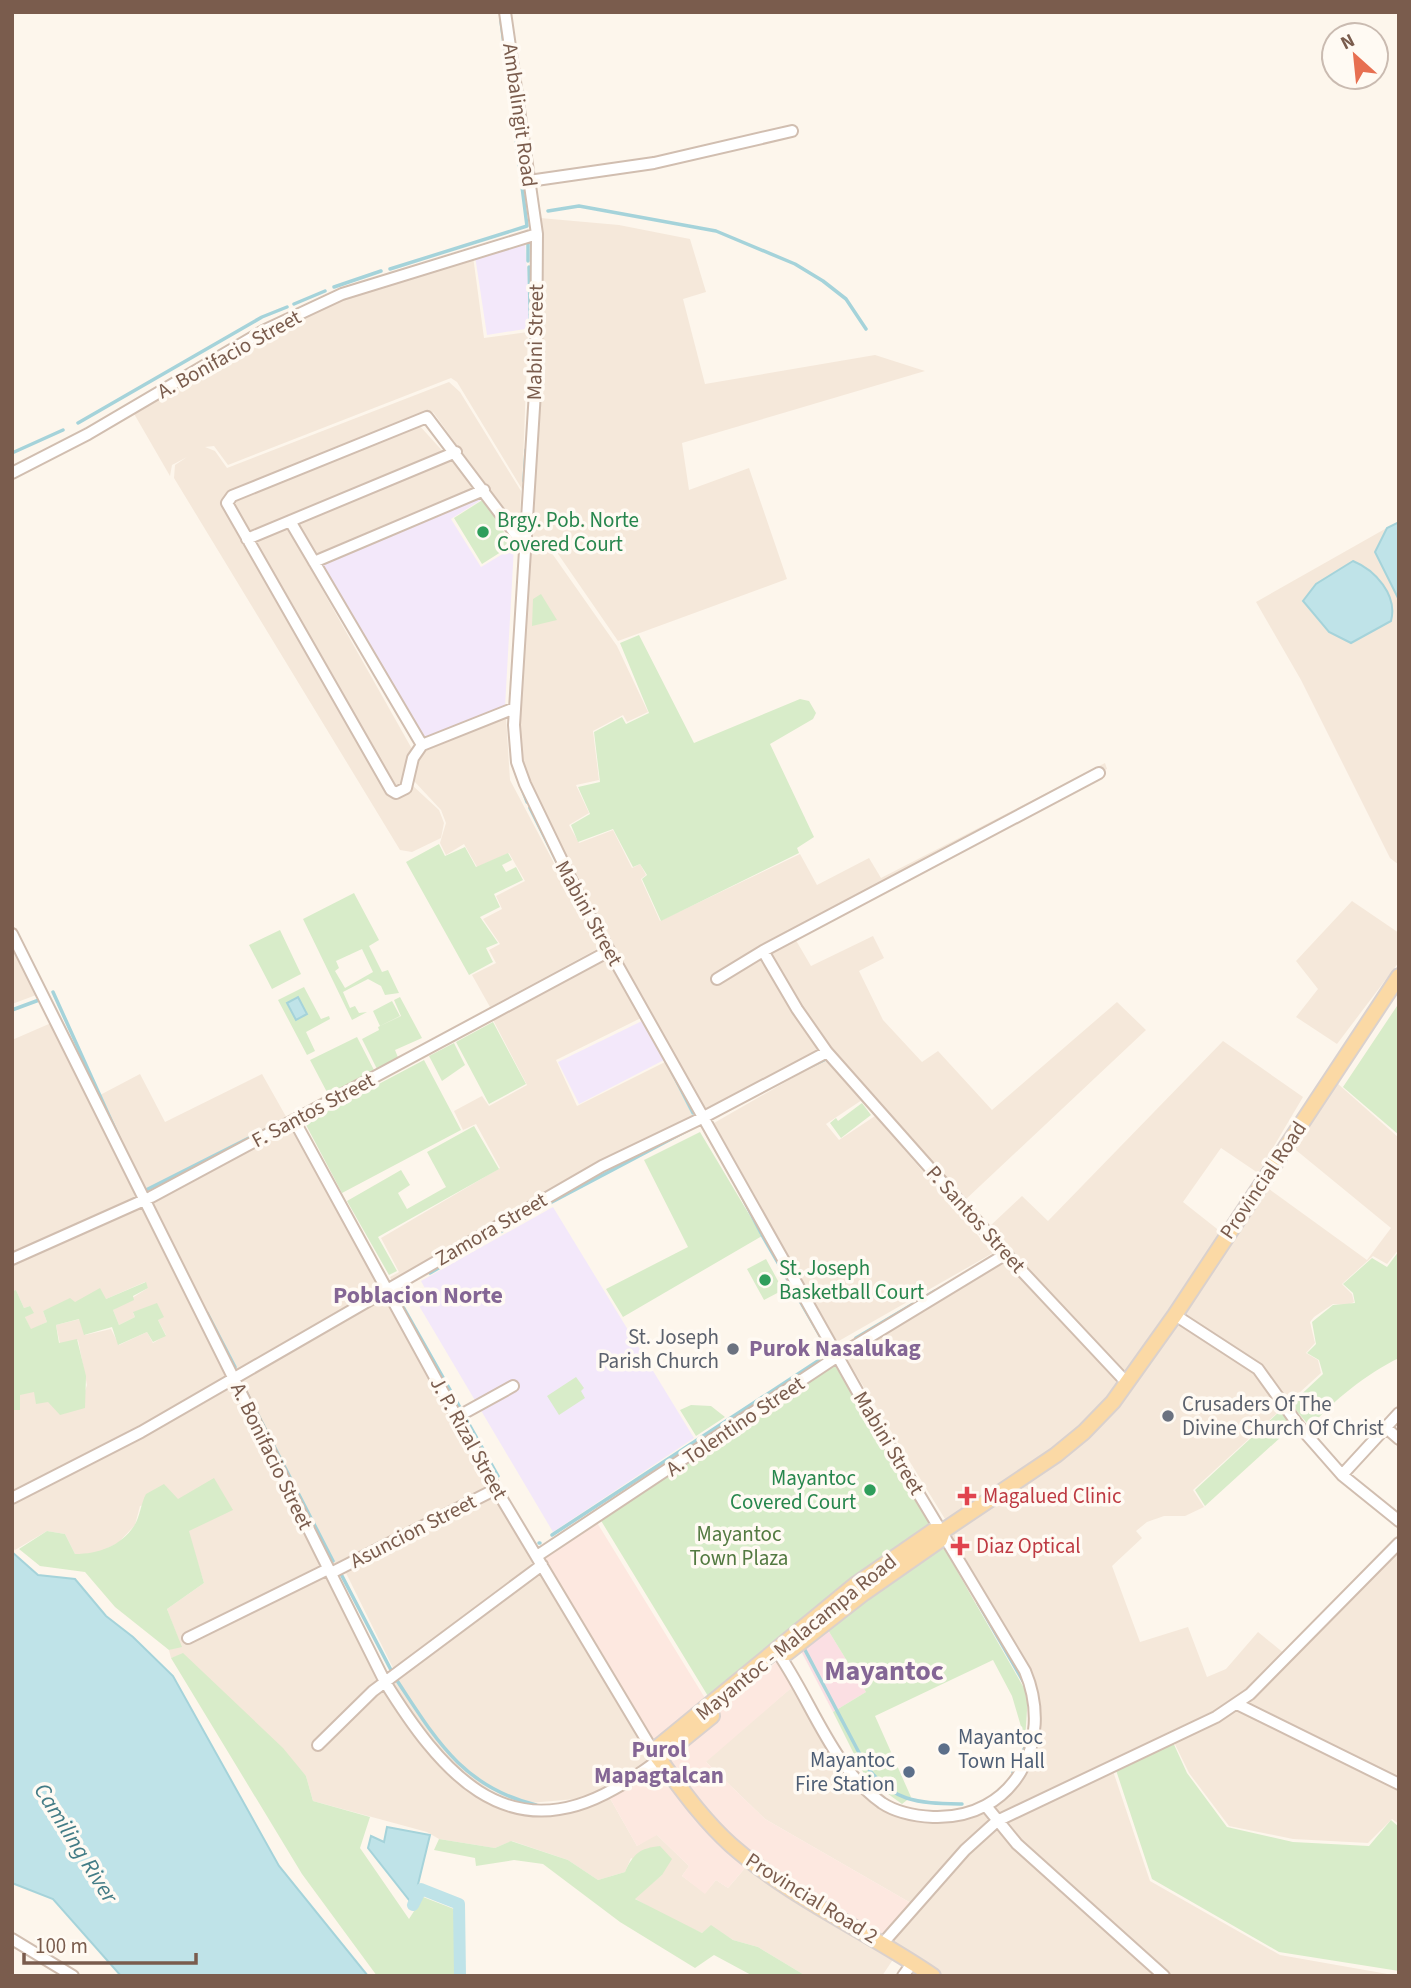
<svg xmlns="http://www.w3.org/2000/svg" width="1411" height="1988" font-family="'Source Sans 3',sans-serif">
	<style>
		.residential { fill: #f5e8da }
		.commercial { fill: #fde8e0 }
		.education { fill: #f3e8fa }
		.medical { fill: #fbdfe3 }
		.green { fill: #d8ecc9; fill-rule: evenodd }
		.water { fill: #bfe3e8; stroke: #a5d3da; stroke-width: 2 }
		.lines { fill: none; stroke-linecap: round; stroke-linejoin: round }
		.stream { stroke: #a5d3da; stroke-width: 3.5 }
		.canal { stroke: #bfe3e8; stroke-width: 12 }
		.minor-casing { stroke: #d1beb0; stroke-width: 14 }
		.major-casing { stroke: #dad1cd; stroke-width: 18 }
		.minor { stroke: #fff; stroke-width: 10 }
		.major { stroke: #fbd9a5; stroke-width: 14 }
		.leisure-dot { fill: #2e9e5b; stroke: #fffaf3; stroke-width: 2.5 }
		.worship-dot { fill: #6b7280; stroke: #fffaf3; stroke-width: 2.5 }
		.health-dot { fill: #e0444e; stroke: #fffaf3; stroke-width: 2.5 }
		.service-dot { fill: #5c6f8a; stroke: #fffaf3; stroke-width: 2.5 }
		.labels { text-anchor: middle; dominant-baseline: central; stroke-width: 7; stroke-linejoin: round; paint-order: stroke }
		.street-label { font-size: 21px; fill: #7a5c4d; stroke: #fffaf3 }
		.leisure-label { font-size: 21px; fill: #27864d; stroke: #fffaf3; text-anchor: start }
		.worship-label { font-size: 21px; fill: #5b616d; stroke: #fffaf3; text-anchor: end }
		.health-label { font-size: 21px; fill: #be3a42; stroke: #fffaf3; text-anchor: start }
		.park-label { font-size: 21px; fill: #537a41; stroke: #fffaf3 }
		.service-label { font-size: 21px; fill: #4e5e75; stroke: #fffaf3; text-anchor: start }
		.neighbourhood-label { font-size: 23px; font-weight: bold; fill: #846695; stroke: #fffaf3 }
		.water-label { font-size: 23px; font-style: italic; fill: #437c86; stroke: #fffaf3 }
		.quarter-label { font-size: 24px; font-weight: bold; fill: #846695; stroke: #fffaf3 }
		.district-label { font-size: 28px; font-weight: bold; fill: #846695; stroke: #fffaf3 }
	</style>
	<rect width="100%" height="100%" fill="#fdf6ec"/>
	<path class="residential" d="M540 218 619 225 690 239 706 292 683 299 705 384 875 355 925 371 682 443 689 490 749 468 787 579 618 641 545 535 528 540 541 285Z
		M473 256 484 338 528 332 522 489 457 382 451 378 228 465 214 446 205 447 215 451 227 468 449 382 460 392 521 491 519 531 433 412 228 495 390 793 412 785 439 810 444 823 441 838 412 852 400 850 174 478 175 465 187 457 172 465 170 476 133 412 265 333 344 298Z
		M418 424 477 489 305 559 412 749 403 784 397 787 232 506 234 499Z
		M1399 521V865L1390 858 1301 680 1256 602Z
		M544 542 617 646 648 712 627 722 623 715 593 731 599 780 576 785 589 813 569 825 579 843 613 830 632 868 640 864 646 875 641 879 660 921 800 854 817 885 869 858 881 878 1105 763 1107 769 762 949V954L824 1051 703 1115 612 951 524 775 516 740 526 546Z
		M506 717 510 780 599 948 490 1007 472 975 496 963 489 950 500 944 483 919 502 909 496 896 525 881 509 853 477 867 464 844 446 855 440 843 446 823 441 810 414 781 416 760 424 748Z
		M1352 901 1399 933V962L1337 1044 1296 1017 1318 989 1296 961Z
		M873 936 884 958 859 971 883 1020 922 1062 938 1051 992 1110 1117 1002 1146 1030 964 1201 832 1051 799 1007 766 952 794 937 811 966Z
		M12 937 39 994 12 1004Z
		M611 957 641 1018 556 1060 577 1106 665 1062 694 1118 393 1283 390 1277 399 1272 381 1238 500 1168 476 1124 463 1130 454 1111 482 1096 489 1106 527 1085 492 1018Z
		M58 1020 148 1198 100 1095 140 1074 165 1122 262 1074 496 1489 330 1573 408 1717 476 1789 535 1811 607 1793 637 1846 656 1834 689 1866 682 1876 705 1893 716 1880 728 1888 751 1861 898 1952 882 1976H806L758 1947 733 1940 711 1926 702 1933 664 1916 634 1898 662 1875 631 1858 625 1872 598 1880 568 1860 512 1841 495 1848 439 1839 427 1832 313 1801 306 1776 183 1654 171 1658 169 1650 181 1646 167 1609 204 1583 178 1499 140 1506 135 1525 118 1543 96 1554H75L65 1534 47 1531 15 1550 12 1548V1410H20V1394L26 1391H85L87 1385 78 1340 60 1344 56 1325 80 1319 85 1335 111 1329 119 1345 147 1332 153 1343 166 1335 158 1320 133 1313 135 1317 119 1325 113 1310 148 1288 145 1282 106 1299 75 1302 43 1311 47 1322 31 1330 25 1317 30 1306 24 1308 16 1290 12 1291V1040Z
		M1223 1041 1303 1097 1258 1173 1221 1148 1183 1202 1226 1236 1127 1383 990 1226 1022 1196 1048 1221Z
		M829 1057 865 1098 826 1124 839 1140 875 1116 993 1253 837 1342 714 1123Z
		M1337 1083 1399 1138V1249L1387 1264 1373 1256 1342 1284 1352 1294 1354 1302 1348 1305 1333 1304 1314 1317 1310 1322 1315 1343 1306 1353 1318 1360 1321 1373 1193 1490 1204 1507 1185 1516H1164L1147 1522 1136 1531 1142 1538 1112 1566 1140 1642 1188 1627 1207 1677 1226 1669 1258 1632 1285 1654 1393 1545 1399 1551V1824L1392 1819 1368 1843 1293 1839 1229 1826 1189 1773 1170 1734 997 1818 990 1807 1025 1771 1035 1689 947 1536 1075 1446 1265 1186 1367 1260 1391 1228 1291 1146Z
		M1004 1260 1119 1383 1099 1410 1053 1449 994 1490 945 1519 846 1358Z
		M493 1496 537 1564 394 1670 346 1573Z
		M541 1570 649 1751 646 1764 587 1798 518 1804 463 1775 415 1721 391 1683Z
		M797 1683 862 1785 891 1809 926 1817 986 1806 997 1821 916 1906 765 1819 705 1761Z
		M1112 1768 1150 1881 1280 1955 1399 1976H1164L1078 1900 1003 1821Z
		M995 1826 1157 1976H941L888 1942 965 1855Z"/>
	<path class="commercial" d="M596 1521 708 1703 654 1746 540 1555Z
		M781 1658 797 1683 706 1762 765 1819 916 1906 883 1943 751 1861 728 1888 716 1880 705 1894 682 1876 689 1866 657 1835 637 1846 607 1793 716 1713Z"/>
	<path class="education" d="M525 242 531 328 487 335 475 256Z
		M483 495 484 498 451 519 481 567 514 547 505 707 425 740 321 563Z
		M644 1020 664 1060 579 1104 558 1062Z
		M553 1207 694 1438 553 1532 415 1299 427 1292 421 1281Z"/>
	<path class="medical" d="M828 1630 866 1692 833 1712 801 1651Z"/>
	<path class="green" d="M484 499 512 545 482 564 454 518Z
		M541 594 557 620 532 626 533 599Z
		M639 635 694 743 800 699 809 701 816 713 813 719 770 744 814 837 797 848 799 853 661 921 642 879 647 875 640 864 633 867 613 829 578 842 571 825 590 814 578 787 600 782 594 732 622 717 626 724 649 713 620 643Z
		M439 844 445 856 465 847 476 867 508 853 512 860 502 865 506 872 516 867 523 880 494 894 500 907 480 917 498 943 486 948 493 962 469 975 406 862Z
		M354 893 379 940 369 946 382 972 388 970 399 993 385 995 381 986 368 979 343 992 350 1008 355 1006 359 1013 367 1012 352 1020 303 919ZM362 949 373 972 345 988 335 971 339 968 336 961Z
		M280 930 301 974 272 989 249 945Z
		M304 987 321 1019 329 1016 330 1019 306 1032 315 1051 307 1055 278 1000Z
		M400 997 422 1038 395 1050 399 1060 378 1071 362 1039 379 1030 378 1027 401 1016 394 1000Z
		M392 1001 400 1016 380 1026 373 1011Z
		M1399 1003V1135L1343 1087Z
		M493 1022 526 1084 489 1104 456 1042Z
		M357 1037 375 1072 329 1096 310 1060Z
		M454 1043 465 1065 442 1081 429 1056Z
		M424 1060 461 1130 342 1193 305 1123Z
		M862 1103 871 1115 841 1138 830 1123 836 1118 838 1121Z
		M474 1126 499 1169 378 1237 397 1271 389 1275 347 1201 401 1170 410 1185 398 1193 407 1209 446 1187 427 1152Z
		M700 1132 762 1236 623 1317 606 1289 688 1247 644 1160Z
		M1399 1251V1358C1366 1374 1334 1400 1310 1427L1291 1404 1323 1374 1319 1360 1307 1353 1316 1344 1312 1322 1333 1305 1355 1303 1353 1293 1343 1284 1372 1258 1387 1267Z
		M766 1259 783 1290 764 1300 747 1269Z
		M146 1282 148 1288 133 1296 134 1300 113 1310 119 1325 135 1317 133 1312 157 1303 164 1317 158 1320 166 1336 153 1342 147 1332 118 1345 112 1327 84 1335 79 1319 56 1325 59 1343 77 1339 86 1376 85 1408 60 1415 48 1402 36 1404 34 1392 20 1395V1410H12V1291L16 1290 24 1308 30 1306 34 1313 25 1317 31 1329 47 1322 43 1311 70 1298 75 1302 100 1288 106 1299Z
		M834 1364 931 1526 711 1701 600 1519Z
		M576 1377 584 1388 581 1391 585 1398 559 1415 547 1396Z
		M691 1405 711 1406 725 1417 696 1436 680 1410Z
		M1280 1411 1293 1426 1205 1506 1195 1490Z
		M214 1478 233 1510 189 1531 204 1583 167 1609 182 1647 169 1650 115 1607 85 1572 40 1566 19 1549 47 1531 65 1534 75 1554C98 1554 121 1546 134 1526 140 1517 141 1503 146 1494L164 1484 178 1499Z
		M941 1543 1028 1695 1025 1740 1012 1696 993 1660 875 1716 911 1797 902 1804 866 1778 833 1712 866 1692 828 1630Z
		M183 1653 283 1748 306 1776 313 1801 370 1817 360 1848 409 1919 423 1897 454 1909 455 1976H377L302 1874 171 1658Z
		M1171 1738 1187 1773 1227 1827 1293 1842 1369 1846 1391 1820 1399 1827V1971L1279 1952 1152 1879 1114 1764Z
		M439 1839 495 1848 511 1841 568 1860 598 1880 625 1872C633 1854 640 1848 660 1846L672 1859 662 1875 635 1899 702 1933 711 1925 733 1940 758 1947 806 1976H753L714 1955 695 1968 620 1922 543 1864 514 1860 476 1866 475 1858 434 1850Z"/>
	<path class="water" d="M1399 522V600L1375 552 1387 528Z
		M1353 561C1375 570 1398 595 1391 621L1351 643 1329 632 1303 601 1316 584Z
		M298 997 307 1014 296 1020 287 1003Z
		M12 1552 38 1575 75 1579 106 1616 133 1637 173 1676 279 1866 368 1976H121L53 1899 12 1883Z
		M387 1827 430 1835 413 1905 368 1848 371 1836 384 1842Z"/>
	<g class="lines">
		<path class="stream" d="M548 211 579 206 716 231 795 264 823 281 846 299 866 329
			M528 239V261
			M529 267 531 345
			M390 269 527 226 501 21
			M334 287 381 271
			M294 304 325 291
			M78 423 262 317 287 307
			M12 453 63 430
			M524 481 526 450
			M513 765 527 802
			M530 808 563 874
			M53 992 120 1140
			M12 1010 39 1000
			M807 1068 828 1058
			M671 1070 693 1113
			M736 1185 761 1233
			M144 1191 273 1126
			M430 1273 550 1203 690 1129
			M393 1289 462 1411
			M207 1313 235 1367
			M856 1338 935 1291
			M243 1386 333 1561
			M465 1417 498 1476
			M552 1535 830 1353 762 1235
			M539 1543H540
			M341 1574 391 1670
			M978 1603 1023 1681
			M805 1650 865 1764C892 1803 918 1803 962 1804
			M396 1679C435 1738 462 1787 536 1805
			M1013 1772 1027 1743"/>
		<path class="canal" d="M413 1905 421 1889 459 1904 460 1976"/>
		<defs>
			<path id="minor" d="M505 12 537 234 536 376 514 725 517 762 525 784 582 902 860 1396 1025 1671C1055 1742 1014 1820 933 1817 915 1816 897 1813 882 1803 831 1767 811 1699 776 1650
				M529 181 654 163 792 131
				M12 473 88 434 265 330 342 294 537 234
				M290 521 422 745
				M247 539 456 452
				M314 562 484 490
				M515 708 422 745 413 758 406 788 396 793 391 790 227 503 232 496 427 417 523 544
				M12 934 385 1682C439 1769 505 1851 614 1789 630 1780 646 1771 659 1759
				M763 951 797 1009 827 1052 1006 1254 1127 1383
				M717 979 763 951 1099 773
				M294 1120 496 1489 653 1751 652 1755
				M12 1259 151 1197 609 951
				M1175 1315 1258 1369 1299 1426 1342 1475 1399 1521
				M457 1417 513 1386
				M1384 1426 1399 1439
				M1342 1475 1399 1413
				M12 1498 141 1432 602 1166 702 1118 827 1052
				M537 1556 838 1356 1006 1254
				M331 1573 496 1489
				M188 1638 328 1569
				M1237 1704 1399 1784
				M318 1745 373 1691 542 1565
				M986 1806 1017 1844 1164 1976
				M12 1939 73 1976
				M883 1943 965 1850 997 1821 1216 1717 1250 1694 1399 1543
				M903 1976 913 1962"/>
			<path id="major" d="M787 1653 864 1593 940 1540 943 1531
				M659 1759 712 1716
				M933 1976C867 1931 791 1898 731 1845 700 1817 678 1784 653 1751L855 1585 933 1531H943L1056 1455 1084 1432 1113 1402 1175 1315 1399 976"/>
		</defs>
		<use href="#minor" class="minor-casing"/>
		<use href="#major" class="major-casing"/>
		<use href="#minor" class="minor"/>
		<use href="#major" class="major"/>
	</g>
	<g class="leisure-dot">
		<circle cx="483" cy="532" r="7"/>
		<circle cx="765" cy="1280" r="7"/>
		<circle cx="870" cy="1490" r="7"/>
	</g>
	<g class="worship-dot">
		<circle cx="733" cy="1349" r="7"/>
		<circle cx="1168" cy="1416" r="7"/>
	</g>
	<g class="health-dot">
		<path d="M963.5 1485.5h7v7h7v7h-7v7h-7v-7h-7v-7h7z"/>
		<path d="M956.5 1535.5h7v7h7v7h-7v7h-7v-7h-7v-7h7z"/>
	</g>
	<g class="service-dot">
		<circle cx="944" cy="1749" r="7"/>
		<circle cx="909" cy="1772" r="7"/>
	</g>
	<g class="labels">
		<g class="street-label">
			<text transform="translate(520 115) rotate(82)">Ambalingit Road</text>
			<text transform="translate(535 342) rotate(-89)">Mabini Street</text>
			<text transform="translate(229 354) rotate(-29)">A. Bonifacio Street</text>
			<text transform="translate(589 913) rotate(61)">Mabini Street</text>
			<text transform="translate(313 1110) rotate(-28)">F. Santos Street</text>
			<text transform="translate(1263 1180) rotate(-56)">Provincial Road</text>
			<text transform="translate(976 1219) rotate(48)">P. Santos Street</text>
			<text transform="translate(491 1229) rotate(-30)">Zamora Street</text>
			<text transform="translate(735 1426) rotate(-34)">A. Tolentino Street</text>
			<text transform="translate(469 1438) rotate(61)">J. P. Rizal Street</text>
			<text transform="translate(889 1443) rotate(59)">Mabini Street</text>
			<text transform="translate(272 1456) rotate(64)">A. Bonifacio Street</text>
			<text transform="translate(413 1531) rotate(-27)">Asuncion Street</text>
			<text transform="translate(796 1637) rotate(-39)">Mayantoc - Malacampa Road</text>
			<text transform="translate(812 1898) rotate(32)">Provincial Road 2</text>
		</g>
		<g class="leisure-label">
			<text x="497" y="520">Brgy. Pob. Norte<tspan x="497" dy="24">Covered Court</tspan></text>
			<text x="779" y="1268">St. Joseph<tspan x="779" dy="24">Basketball Court</tspan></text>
			<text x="856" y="1478" text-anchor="end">Mayantoc<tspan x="856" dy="24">Covered Court</tspan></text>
		</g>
		<g class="worship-label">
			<text x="719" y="1337">St. Joseph<tspan x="719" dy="24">Parish Church</tspan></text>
			<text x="1182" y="1404" text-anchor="start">Crusaders Of The<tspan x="1182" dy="24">Divine Church Of Christ</tspan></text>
		</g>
		<g class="health-label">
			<text x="983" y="1496">Magalued Clinic</text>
			<text x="976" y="1546">Diaz Optical</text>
		</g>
		<g class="park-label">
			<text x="739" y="1534">Mayantoc<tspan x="739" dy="24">Town Plaza</tspan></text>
		</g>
		<g class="service-label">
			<text x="958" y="1737">Mayantoc<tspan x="958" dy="24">Town Hall</tspan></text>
			<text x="895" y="1760" text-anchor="end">Mayantoc<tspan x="895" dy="24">Fire Station</tspan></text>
		</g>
		<g class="neighbourhood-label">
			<text x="835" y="1348">Purok Nasalukag</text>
			<text x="659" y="1749">Purol<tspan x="659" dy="26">Mapagtalcan</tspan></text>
		</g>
		<g class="water-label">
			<text transform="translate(76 1843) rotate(58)">Camiling River</text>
		</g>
		<g class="quarter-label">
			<text x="418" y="1295">Poblacion Norte</text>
		</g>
		<g class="district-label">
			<text x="884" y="1671">Mayantoc</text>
		</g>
	</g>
	<rect width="1411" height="1988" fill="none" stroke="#7a5c4d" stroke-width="28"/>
	<g transform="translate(1355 56) rotate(333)"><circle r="33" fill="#fffaf3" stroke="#cabbb1" stroke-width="2"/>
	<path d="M0-5L12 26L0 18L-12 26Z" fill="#e76f51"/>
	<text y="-10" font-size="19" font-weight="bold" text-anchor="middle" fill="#7a5c4d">N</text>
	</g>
	<path d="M24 1953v10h172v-10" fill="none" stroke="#7a5c4d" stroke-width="3.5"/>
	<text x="35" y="1953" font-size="21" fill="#7a5c4d" stroke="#fffaf3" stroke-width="5" paint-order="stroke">100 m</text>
</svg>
